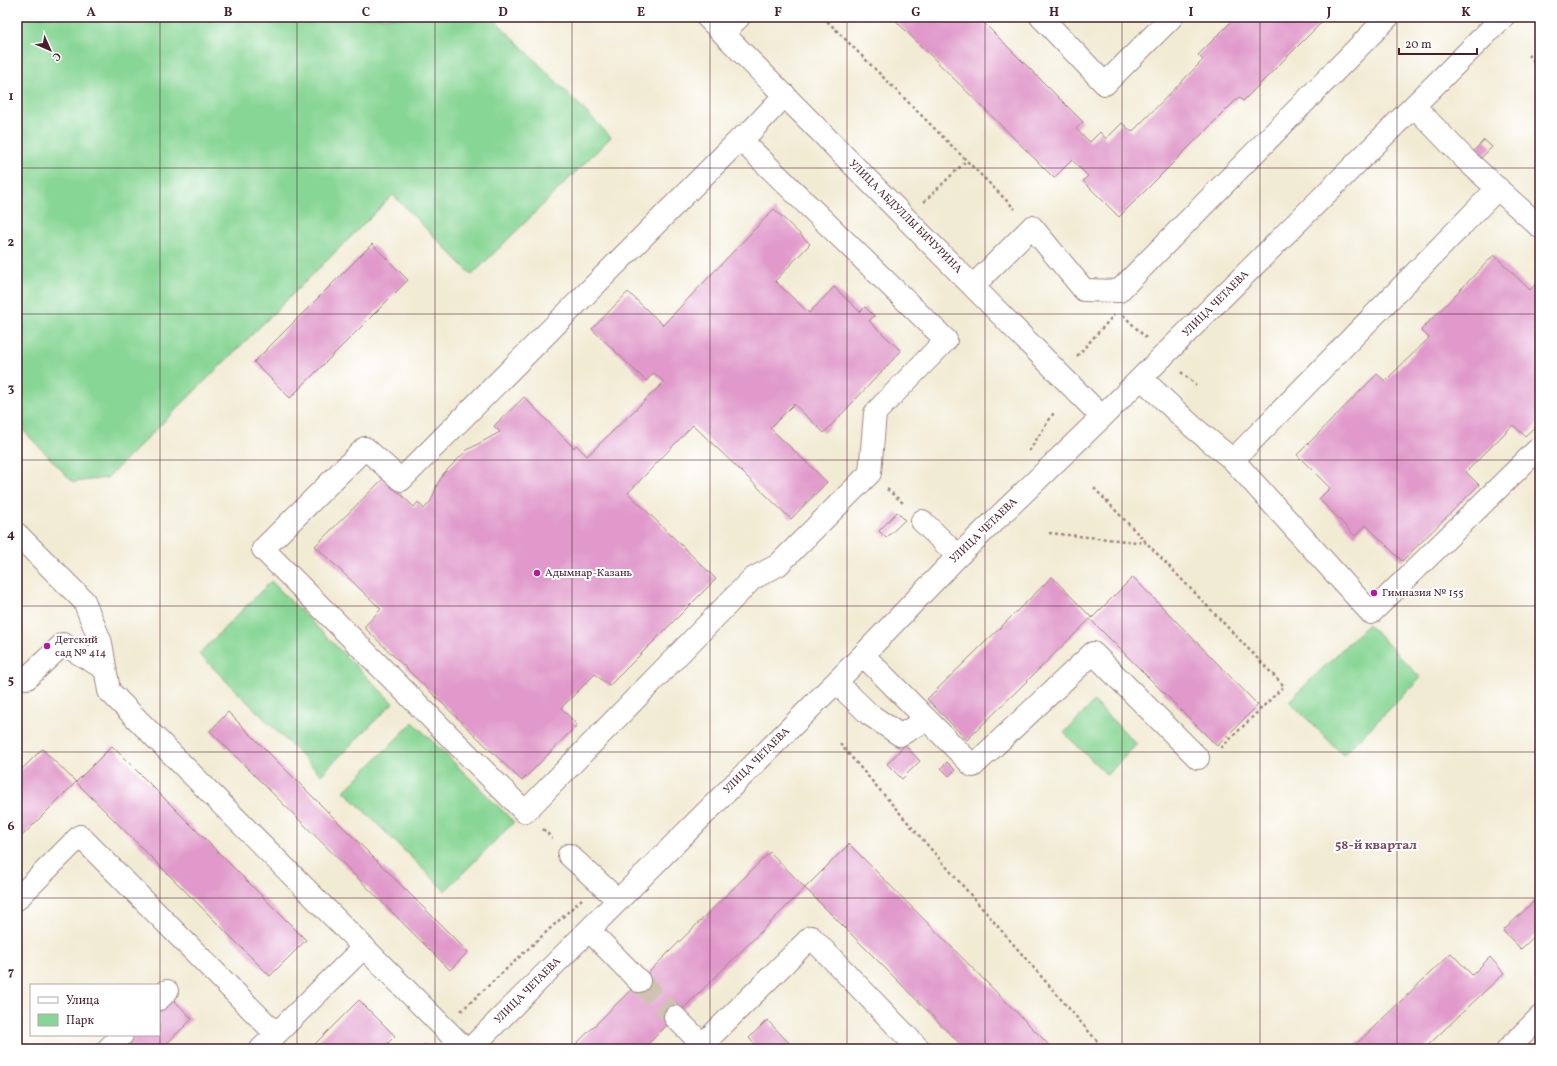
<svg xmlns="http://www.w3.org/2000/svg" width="1557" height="1066" font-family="Vollkorn,serif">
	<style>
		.green { fill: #88d695; stroke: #697a60 }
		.building { fill: #e099ca }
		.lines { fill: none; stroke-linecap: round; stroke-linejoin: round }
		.minor-tunnel { stroke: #d0c2b2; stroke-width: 22; stroke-dasharray: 22 11; stroke-linecap: butt }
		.minor-casing { stroke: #9e8580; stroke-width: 24 }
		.path { stroke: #9e8580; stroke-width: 2.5; stroke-dasharray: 3 3; stroke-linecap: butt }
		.minor { stroke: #fff; stroke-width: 22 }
		.grid { fill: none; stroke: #4a1f2b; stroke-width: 1; stroke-opacity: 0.55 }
		.poi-dot { fill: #b5179e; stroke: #fff; stroke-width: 1.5 }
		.labels { text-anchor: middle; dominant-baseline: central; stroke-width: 4; stroke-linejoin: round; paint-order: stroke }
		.street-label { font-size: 11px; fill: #4a1f2b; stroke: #fff }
		.poi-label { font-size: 11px; fill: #4a1f2b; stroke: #fff; text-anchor: start }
		.quarter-label { font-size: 13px; font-weight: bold; fill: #7e4a63; stroke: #fff }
		.neatline { fill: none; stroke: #4a1f2b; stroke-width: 1.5 }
		.grid-label { font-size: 13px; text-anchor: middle; font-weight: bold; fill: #4a1f2b }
	</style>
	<rect width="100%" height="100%" fill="#fff"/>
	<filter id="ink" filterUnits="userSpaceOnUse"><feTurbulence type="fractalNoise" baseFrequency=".025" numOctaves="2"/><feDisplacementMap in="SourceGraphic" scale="8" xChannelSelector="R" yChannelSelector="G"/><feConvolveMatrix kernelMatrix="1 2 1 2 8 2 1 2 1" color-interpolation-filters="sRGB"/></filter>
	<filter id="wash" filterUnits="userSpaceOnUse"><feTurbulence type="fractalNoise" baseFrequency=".012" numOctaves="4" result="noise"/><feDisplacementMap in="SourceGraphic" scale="16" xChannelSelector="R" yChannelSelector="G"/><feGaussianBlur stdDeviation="0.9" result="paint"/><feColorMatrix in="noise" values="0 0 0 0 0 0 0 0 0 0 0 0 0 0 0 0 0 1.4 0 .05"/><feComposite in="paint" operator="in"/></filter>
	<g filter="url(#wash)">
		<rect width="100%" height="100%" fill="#f2ebd4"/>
		<path class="green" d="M17 17H492L611 137 472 275 393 195 107 478 73 482 17 424Z
			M271 581 393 703 321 775 199 654Z
			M1368 624 1421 678 1343 755 1289 701Z
			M1094 702 1137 744 1107 775 1064 733Z
			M413 722 514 822 445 891 344 791Z"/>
		<g id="blocks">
			<path class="building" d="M898 17H978L1083 122 1076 129 1090 142 1100 132 1106 139 1122 123 1132 132 1203 60 1198 55 1236 17H1327L1243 101 1239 97 1119 217 1083 181 1088 176 1072 160 1054 178 895 20Z
				M1484 140 1492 147 1477 162 1470 155Z
				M774 209 810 244 775 281 809 313 834 287 860 312 865 307 874 316 869 321 901 351 824 433 794 404 770 428 827 482 791 519 693 425 628 493 716 579 609 686 595 674 561 708 577 725 522 781 364 627 381 609 315 546 384 478 414 507 418 502 424 509 431 501 437 485 444 473 467 450 500 432 494 426 524 397 574 448 576 445 587 456 664 382 654 373 646 381 592 329 628 292 663 325Z
				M372 244 408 280 290 398 254 362Z
				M1494 255 1530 290 1540 280V422L1525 436 1513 425 1466 472 1479 485 1402 561 1366 525 1355 536 1319 499 1330 488 1297 455 1377 374 1385 381 1429 338 1421 330Z
				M897 512 905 520 886 538 879 531Z
				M1052 577 1092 618 1133 577 1258 705 1217 746 1090 619 967 740 927 699Z
				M228 712 468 952 450 970 210 731Z
				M905 745 920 761 902 779 887 764Z
				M112 746 306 940 270 976 76 782Z
				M42 749 76 782 17 841V774Z
				M947 762 955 770 949 776 941 768Z
				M849 844 1053 1049H965L895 978 805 888Z
				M770 852 805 888 675 1017 643 1049H571Z
				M1540 895V931L1521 949 1503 931Z
				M1451 953 1472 975 1490 957 1504 973 1424 1049H1351Z
				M173 999 192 1019 161 1049H122L136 1035H159V1012Z
				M359 1000 395 1036 382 1049H310Z
				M767 1020 795 1049H759L749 1038Z"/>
		</g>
	</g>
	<g filter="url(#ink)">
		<use href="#blocks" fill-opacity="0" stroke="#9e8580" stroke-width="1"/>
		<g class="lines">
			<path class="minor-tunnel" d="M639 981 675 1017"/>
			<defs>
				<path id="minor" d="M707 17 1102 417
					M1041 17 1105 84 1172 17
					M723 33 739 17
					M1414 106 1465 159 1540 227
					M740 139 946 340 875 413 870 473 778 565 752 579 525 812 263 549 365 448 401 480Z
					M740 139 751 131 785 95
					M973 286 1032 227 1084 290 1119 291 1388 17
					M1141 378 1193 427 1233 460 1371 613 1540 447
					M1233 460 1498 188
					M922 521 958 556
					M17 534 84 601 101 643 109 691 465 1049
					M863 655 973 766 1093 653 1198 758
					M27 678 63 644 105 669
					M836 682 869 714 900 735 927 720
					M569 855 618 900
					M17 899 80 836 276 1034
					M589 930 639 981
					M159 999 167 991
					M675 1017 707 1049
					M108 1049 122 1035
					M261 1049 364 947
					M470 1049 863 655 958 556 1102 417 1503 17
					M698 1049 811 937 919 1049
					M1508 1049 1540 1017"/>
			</defs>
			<use href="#minor" class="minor-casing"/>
			<path class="path" d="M823 17 1015 209
				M1528 55 1540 67
				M924 202 967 160
				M1123 315 1146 338
				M1077 356 1114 315
				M1181 372 1196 385
				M1029 451 1055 411
				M1094 488 1284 686 1220 749
				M887 489 904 504
				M1049 533 1146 543
				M840 744 1104 1049
				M543 829 552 838
				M461 1011 582 899
				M421 1049 425 1044"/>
			<use href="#minor" class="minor"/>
		</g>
	</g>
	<path class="grid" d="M160 17V1049M297 17V1049M435 17V1049M572 17V1049M710 17V1049M847 17V1049M985 17V1049M1122 17V1049M1260 17V1049M1397 17V1049M17 168H1540M17 314H1540M17 460H1540M17 606H1540M17 752H1540M17 898H1540"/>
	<g class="poi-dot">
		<circle cx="537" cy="573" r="4"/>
		<circle cx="1374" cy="593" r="4"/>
		<circle cx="47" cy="646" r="4"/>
	</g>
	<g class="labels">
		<g class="street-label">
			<text transform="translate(905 217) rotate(45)">УЛИЦА АБДУЛЛЫ БИЧУРИНА</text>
			<text transform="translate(1216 304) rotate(-45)">УЛИЦА ЧЕТАЕВА</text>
			<text transform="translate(984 531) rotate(-44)">УЛИЦА ЧЕТАЕВА</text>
			<text transform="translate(757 761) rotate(-45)">УЛИЦА ЧЕТАЕВА</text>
			<text transform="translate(528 991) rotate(-45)">УЛИЦА ЧЕТАЕВА</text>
		</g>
		<g class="poi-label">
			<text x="545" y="573">Адымнар-Казань</text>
			<text x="1382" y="593">Гимназия № 155</text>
			<text x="55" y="640">Детский<tspan x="55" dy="13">сад № 414</tspan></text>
		</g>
		<g class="quarter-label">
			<text x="1376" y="846">58-й квартал</text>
		</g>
	</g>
	<rect width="1557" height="1066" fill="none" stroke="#fff" stroke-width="44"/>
	<rect x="30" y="984" width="130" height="52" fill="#ffffff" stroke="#b7a5aa"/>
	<rect x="38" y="997" width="20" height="6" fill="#ffffff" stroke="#b7a5aa"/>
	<text x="66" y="1004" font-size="12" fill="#4a1f2b">Улица</text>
	<rect x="38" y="1014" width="20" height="12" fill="#88d695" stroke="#b7a5aa"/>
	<text x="66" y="1024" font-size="12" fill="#4a1f2b">Парк</text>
	<g transform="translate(50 50) rotate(135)" stroke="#ffffff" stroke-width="3" paint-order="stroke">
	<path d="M0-3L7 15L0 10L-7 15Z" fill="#4a1f2b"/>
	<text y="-6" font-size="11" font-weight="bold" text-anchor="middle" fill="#4a1f2b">С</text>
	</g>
	<path d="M1399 48v6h78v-6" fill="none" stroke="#4a1f2b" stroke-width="2"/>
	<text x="1405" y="48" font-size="12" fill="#4a1f2b" stroke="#ffffff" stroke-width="3" paint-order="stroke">20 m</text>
	<rect x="22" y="22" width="1513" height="1022" class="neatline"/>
	<g class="grid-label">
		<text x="91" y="16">A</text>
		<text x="228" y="16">B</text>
		<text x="366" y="16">C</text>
		<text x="503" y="16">D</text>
		<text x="641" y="16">E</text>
		<text x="778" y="16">F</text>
		<text x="916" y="16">G</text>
		<text x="1054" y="16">H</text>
		<text x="1191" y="16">I</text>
		<text x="1329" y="16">J</text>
		<text x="1466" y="16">K</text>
		<text x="11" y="100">1</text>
		<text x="11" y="246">2</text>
		<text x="11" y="392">3</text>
		<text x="11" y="538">4</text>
		<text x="11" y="684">5</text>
		<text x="11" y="830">6</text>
		<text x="11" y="976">7</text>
	</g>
</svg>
